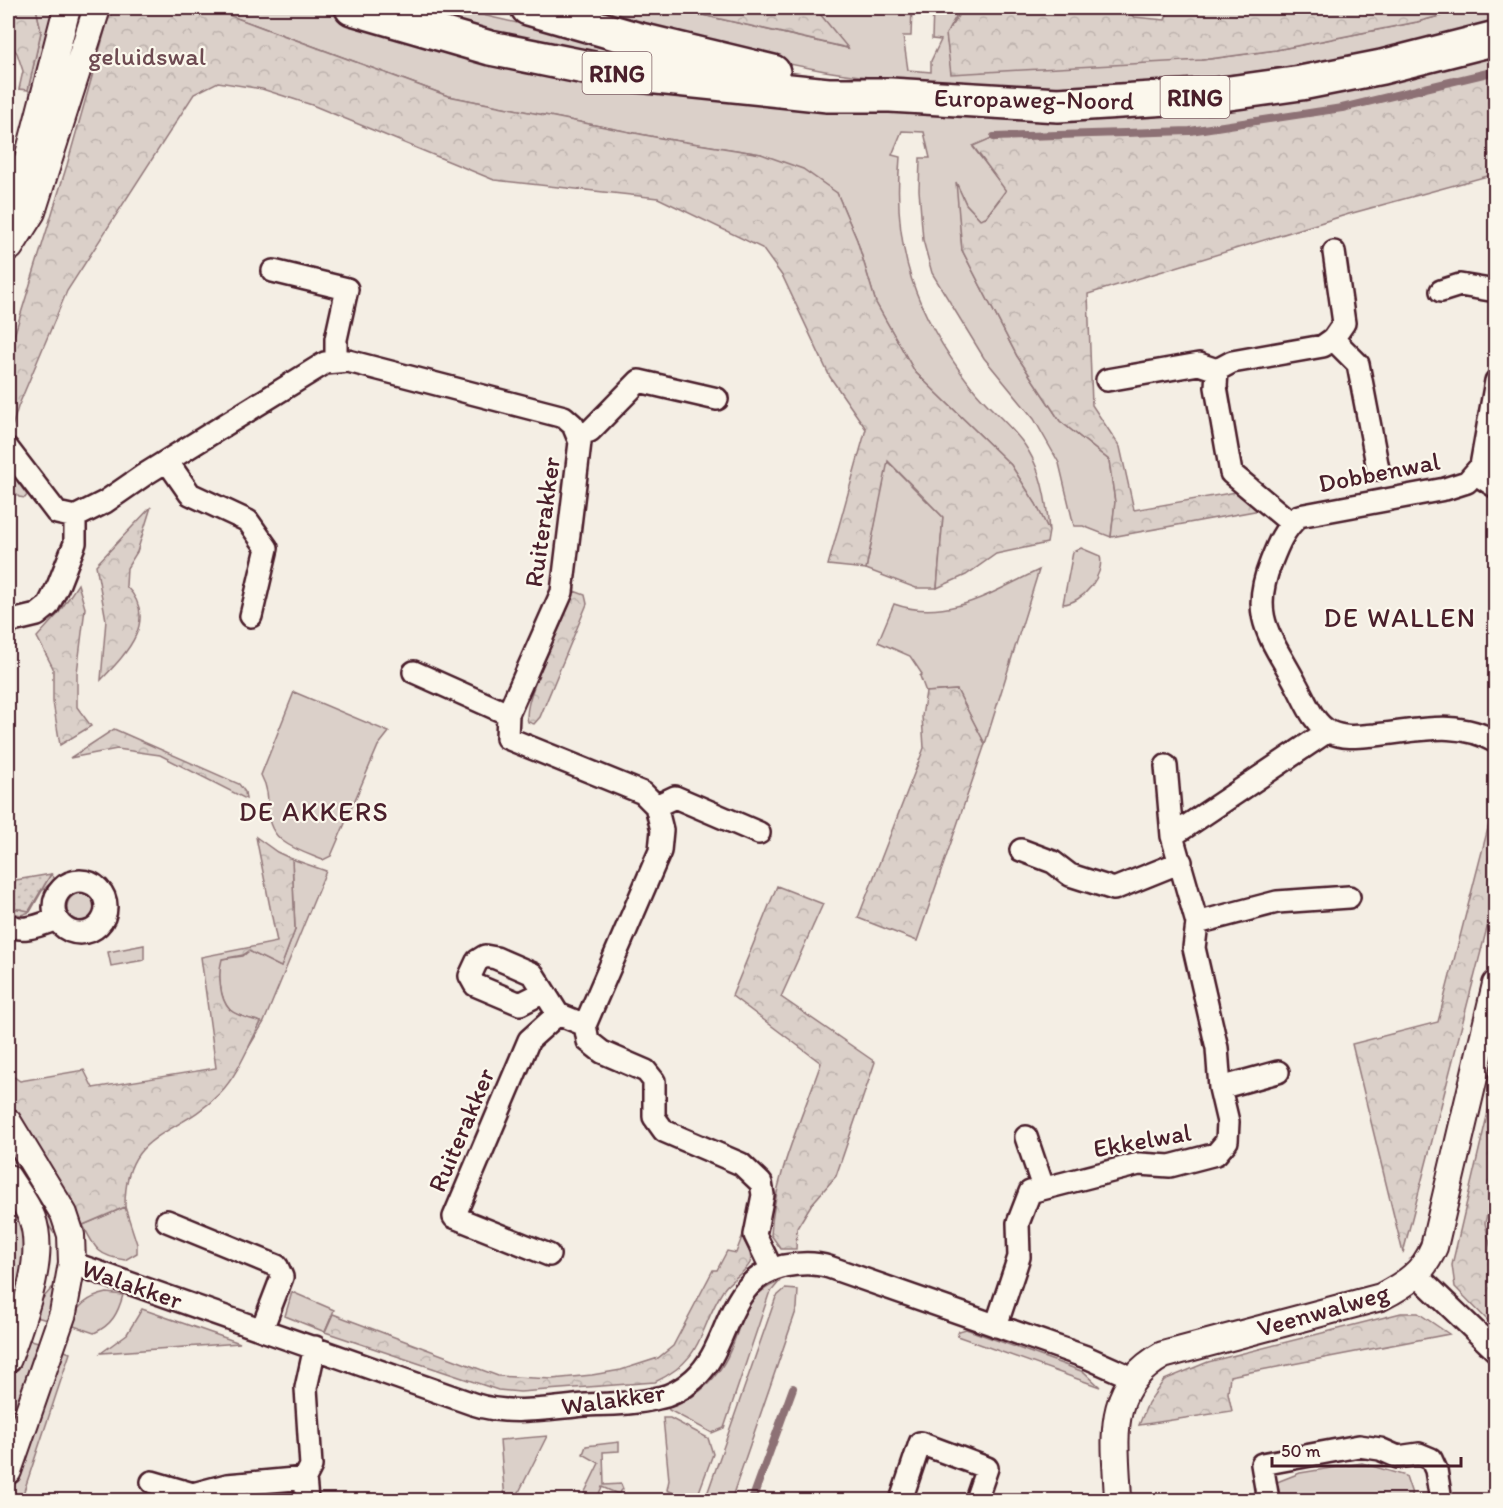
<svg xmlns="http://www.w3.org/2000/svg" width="1503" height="1508" font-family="Itim,sans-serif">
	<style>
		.grass { fill: #dbd0c9; stroke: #92787a; stroke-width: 1.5 }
		.forest { fill: url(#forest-crowns); stroke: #92787a; stroke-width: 1.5 }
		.park { fill: url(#park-dots); stroke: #92787a; stroke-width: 1.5 }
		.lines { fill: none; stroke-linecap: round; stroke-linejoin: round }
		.stream { stroke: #8d7174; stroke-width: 8 }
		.minor-casing { stroke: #4a1f2b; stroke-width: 26 }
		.tertiary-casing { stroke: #4a1f2b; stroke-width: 30 }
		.primary-casing { stroke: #4a1f2b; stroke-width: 38 }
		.minor { stroke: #fbf7ec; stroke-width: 21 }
		.tertiary { stroke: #fbf7ec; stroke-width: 26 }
		.primary { stroke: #fbf7ec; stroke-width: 33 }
		.labels { text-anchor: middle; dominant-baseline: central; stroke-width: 4.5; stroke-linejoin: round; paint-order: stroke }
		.shield { fill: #fbf7ec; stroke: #7f6065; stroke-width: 1.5 }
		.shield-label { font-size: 24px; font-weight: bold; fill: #4a1f2b }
		.park-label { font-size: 26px; fill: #6e4b52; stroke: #fbf7ec }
		.street-label { font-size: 26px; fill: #4a1f2b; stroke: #fbf7ec }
		.neighbourhood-label { font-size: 27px; letter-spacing: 1.5px; fill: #4a1f2b; stroke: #fbf7ec }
	</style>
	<defs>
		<pattern id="forest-crowns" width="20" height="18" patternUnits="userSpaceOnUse" patternTransform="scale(1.5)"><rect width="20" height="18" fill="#dbd0c9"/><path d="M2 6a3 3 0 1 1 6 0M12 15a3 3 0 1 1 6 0" fill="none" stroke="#bdb2ad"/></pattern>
		<pattern id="park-dots" width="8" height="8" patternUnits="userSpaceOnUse" patternTransform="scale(1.5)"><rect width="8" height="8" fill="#dbd0c9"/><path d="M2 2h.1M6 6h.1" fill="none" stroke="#bdb2ad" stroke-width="1.8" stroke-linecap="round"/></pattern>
	</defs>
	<rect width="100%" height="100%" fill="#f4eee4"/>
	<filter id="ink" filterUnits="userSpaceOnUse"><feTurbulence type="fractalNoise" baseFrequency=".0167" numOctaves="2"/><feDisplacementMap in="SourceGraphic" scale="12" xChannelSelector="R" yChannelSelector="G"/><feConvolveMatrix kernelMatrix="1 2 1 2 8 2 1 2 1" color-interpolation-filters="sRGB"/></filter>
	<g filter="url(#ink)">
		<path class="grass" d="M36 8H54L35 98 28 90 41 32Z
			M197 8H313L496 64 621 90 980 118 1045 120 1173 114 1495 53V71L1342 108 1190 131 994 137 973 147 1006 190 986 217 980 219 966 204 957 185 962 250 1017 356 1060 421 1109 460 1115 502 1111 537 1083 526H1074L1059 463 1034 419 984 358 932 273 923 240 919 190 920 158H930L924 132 902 131 892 155 900 157C892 250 915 313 971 386 987 407 1009 423 1024 444 1042 469 1047 502 1049 531L1036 504 1011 465 915 372 876 303 857 240 837 193 761 154 660 138 448 96 223 13Z
			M387 8H452L661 56 659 70Z
			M574 8H672L847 48 815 8H912L911 36H903L908 70 931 72V61L941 40 932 39 933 8H959C957 21 942 30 948 45L1202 60 1276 50 1417 22 1469 8H1495L1496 21C1323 69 1150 94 971 85 922 82 873 79 825 71 741 56 657 29 574 8Z
			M887 461 943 517 937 588H916L866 569Z
			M8 468 27 495 25 498 19 497 8 486Z
			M1081 548 1100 556C1105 575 1083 603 1063 604L1073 552Z
			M1039 570 985 744 957 690 926 692 920 676 922 674 910 656 878 642 894 604C947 623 992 592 1039 570Z
			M294 692 389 732 378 746 331 856 323 860C298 850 269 843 268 811 268 797 268 788 261 775Z
			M292 859 326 871 264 1022 238 1065 261 1022C252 1019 237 1017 230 1010 219 999 218 973 221 959L243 956 249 951 281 967 295 930Z
			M51 874 55 879 42 891 30 912 21 915 8 912V907L29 911Z
			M67 907a14 14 0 1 1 28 0a14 14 0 1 1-28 0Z
			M144 945V960L111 966 108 952Z
			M8 1141 52 1211 57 1232H53L8 1162Z
			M8 1195C36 1242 24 1259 13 1309L8 1307Z
			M125 1207 137 1244V1253L125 1260C98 1256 95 1249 83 1225Z
			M779 1282 769 1294 724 1428 712 1433 669 1410 668 1408C692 1400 711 1385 724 1363 743 1331 738 1297 779 1282Z
			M52 1288 58 1291 47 1320 33 1316 36 1306Z
			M785 1289 798 1290 797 1308 731 1500H705L776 1297Z
			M292 1292 334 1310 325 1332 285 1316Z
			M107 1293 123 1295C118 1313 112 1325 94 1333L68 1324C78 1306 87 1297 107 1293Z
			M142 1309 240 1343 101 1353 127 1334Z
			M966 1329 1084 1372 1100 1387 957 1336 959 1331Z
			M24 1338 42 1343 8 1448V1387Z
			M59 1349 70 1353 21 1500H9L38 1414 42 1415 54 1380Z
			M663 1418H670L708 1438 713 1454 696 1500H690L667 1490 669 1480Z
			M547 1436 515 1500H505L500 1440Z
			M619 1442V1451L603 1452 604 1485 621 1484 623 1489 618 1494 602 1487 596 1500H581L599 1463 583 1454 586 1446Z
			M1362 1463 1406 1476 1414 1500H1281L1277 1482 1300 1473Z"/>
		<path class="forest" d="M8 8H36L41 32 28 90 19 89 23 71 17 53 8 41Z
			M115 8H197L223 13 448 96 660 138 761 154 803 169 837 193 857 240 876 303 915 372 1011 465 1036 504 1049 531 1047 543 996 554 966 575 937 588 943 517 888 461 866 569 828 565 866 429 830 377 783 277 762 248 658 198 494 180 312 105 262 89 218 82 194 94 67 291 18 407 10 434 8 430V361L14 336 67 165 108 20Z
			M672 8H815L848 48Z
			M959 8H1124L1134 17 1165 20 1169 8H1469L1417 22 1276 50 1202 60 951 74 946 34 958 16Z
			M1495 71V174L1349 214 1088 294 1092 405 1120 447 1134 510 1236 492 1260 510 1111 537 1115 502 1109 460 1060 421 1017 356 962 250 956 182 966 204 980 219 986 217 1006 191 973 146 994 137 1190 131 1342 108Z
			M151 507 137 552 127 568 126 586C160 620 125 655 101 680L106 620 96 565Z
			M78 584 85 608 77 673V707L91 726 60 745 53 702V668L37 637 58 614Z
			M574 591 585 595 587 604 540 717 534 724 528 722C520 700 566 621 574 591Z
			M957 690 985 744 917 941 858 918 924 748 922 716 926 692Z
			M114 729 239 784 245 792 246 799 160 755 117 749 70 758Z
			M1495 801V897L1403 1253 1352 1044 1438 1022Z
			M256 837 277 852 292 859 295 930 281 967 249 951 243 955 222 959C218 973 219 999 230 1010 238 1017 252 1019 261 1022 249 1045 238 1075 219 1094 176 1139 124 1129 125 1207L83 1225 8 1108V1073L20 1081 84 1070 93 1088 216 1068 201 957 277 942Z
			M777 886 823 904 781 997 875 1062 836 1176 811 1205 797 1228 796 1249H781L771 1235C774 1175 802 1119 821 1063L732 996Z
			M1495 1082V1179L1485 1223 1495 1265V1328L1455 1287 1452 1265Z
			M742 1237C746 1245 753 1254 750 1263 745 1273 731 1279 724 1289 697 1330 707 1357 655 1382L520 1392 498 1390 325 1332 333 1314 498 1376 552 1379 592 1375 621 1370 658 1358 673 1346 713 1270H717L727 1251 736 1253Z
			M1401 1313H1418L1449 1334 1230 1376 1228 1393 1232 1411 1139 1425 1148 1403 1164 1380 1208 1362Z"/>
		<path class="park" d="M51 874 29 911 8 907V892L16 880Z"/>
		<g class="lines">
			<path class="stream" d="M994 137 1190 131 1342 108 1496 71
				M752 1500 793 1388"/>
			<defs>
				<path id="minor" d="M1334 252 1344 323 1333 339 1358 364 1378 469
					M273 271 347 289 336 339V361
					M1441 291 1460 285 1496 291
					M1217 370 1216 387 1231 473 1291 523
					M1107 380 1199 364 1217 370 1232 362 1323 346 1333 339
					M1496 381 1481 466 1467 482 1445 489 1299 516C1284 529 1278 544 1271 562 1249 617 1271 637 1296 684 1305 700 1313 724 1330 732 1344 739 1361 736 1375 735 1417 731 1458 719 1496 742
					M577 435 590 431 639 381 717 399
					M8 449 57 513 75 517 105 502 144 475 325 363 348 361 564 417 573 425 580 442 562 592 508 714 507 738 643 793 656 806 675 797 759 833
					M167 461 190 494 248 521 267 548 251 616
					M1476 474 1496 487
					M8 622 37 615 48 606 58 586 75 543V517
					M414 672 508 714
					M656 806 662 830 660 851 585 1025 588 1041 602 1052 646 1071 654 1081V1117L664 1131 741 1164 761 1183 763 1195 755 1235 772 1270
					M1172 836 1328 731
					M1021 850 1053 862 1070 875 1114 889 1181 862
					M54 907a26 26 0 1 1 52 0a26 26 0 1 1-52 0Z
					M1197 923 1277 902 1349 897
					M8 924C22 934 42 924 57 919
					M544 992 520 1004 475 985 470 976 477 961 485 956 496 958 533 974 558 1014
					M1220 1088 1278 1072
					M1026 1137 1043 1187
					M167 1221 277 1266 282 1277 262 1329
					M549 1255 454 1217 529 1040 558 1014 585 1025
					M72 1263 473 1404C509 1416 549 1408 586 1405 610 1404 635 1404 658 1398 671 1396 684 1388 694 1379 732 1345 723 1281 784 1266 800 1263 814 1262 829 1267L1086 1357 1133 1378
					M1417 1275 1496 1351
					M996 1326 1019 1257 1018 1223 1030 1192 1139 1164 1170 1166 1216 1154 1227 1141 1228 1122 1220 1088 1217 1048 1194 948 1197 923 1172 836 1166 766
					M152 1482 193 1494 227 1485 305 1478
					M307 1500 305 1478 311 1466 306 1388 315 1347
					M901 1500 920 1443 987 1468 976 1500
					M1268 1500 1262 1464 1359 1446 1380 1449 1398 1457 1419 1454 1431 1459 1436 1470 1441 1500"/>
				<path id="tertiary" d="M12 237 16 205 67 8
					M10 247 32 212 97 8
					M8 1122 64 1214 71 1235 72 1263 63 1313 8 1471
					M8 1178C16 1191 27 1204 32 1218 47 1258 21 1321 8 1359
					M1118 1500C1116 1442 1103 1388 1163 1355L1381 1297C1406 1284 1423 1273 1434 1247L1496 984"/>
				<path id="primary" d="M352 8 490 48 609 72 828 95H890L1058 105 1215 95 1301 83 1382 67 1496 38
					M528 8 636 39 773 72"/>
			</defs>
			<use href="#minor" class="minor-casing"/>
			<use href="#tertiary" class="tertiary-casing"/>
			<use href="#primary" class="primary-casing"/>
			<use href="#minor" class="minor"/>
			<use href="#tertiary" class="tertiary"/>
			<use href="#primary" class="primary"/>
		</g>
	</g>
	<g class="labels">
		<g class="shield">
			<rect x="582.5" y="52" width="69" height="42" rx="4.5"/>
			<rect x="1160.5" y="76" width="69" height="42" rx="4.5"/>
		</g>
		<g class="shield-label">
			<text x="617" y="73">RING</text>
			<text x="1195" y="97">RING</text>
		</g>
		<g class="park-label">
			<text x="147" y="56">geluidswal</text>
		</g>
		<g class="street-label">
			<text transform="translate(1034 99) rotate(1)">Europaweg-Noord</text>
			<text transform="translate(1379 472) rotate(-11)">Dobbenwal</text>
			<text transform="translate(542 522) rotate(-82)">Ruiterakker</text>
			<text transform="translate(461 1130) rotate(-67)">Ruiterakker</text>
			<text transform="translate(1142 1140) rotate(-10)">Ekkelwal</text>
			<text transform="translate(132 1284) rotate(19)">Walakker</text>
			<text transform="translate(1323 1310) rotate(-16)">Veenwalweg</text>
			<text transform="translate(613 1399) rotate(-8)">Walakker</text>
		</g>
		<g class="neighbourhood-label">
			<text x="1400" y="617">DE WALLEN</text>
			<text x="314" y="811">DE AKKERS</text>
		</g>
	</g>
	<rect width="1503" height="1508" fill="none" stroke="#fbf7ec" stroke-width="30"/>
	<rect x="15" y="15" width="1473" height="1478" fill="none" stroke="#4a1f2b" stroke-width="2" filter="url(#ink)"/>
	<path d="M1272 1457v9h189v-9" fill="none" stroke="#4a1f2b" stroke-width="3"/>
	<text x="1281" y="1457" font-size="18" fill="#4a1f2b" stroke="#fbf7ec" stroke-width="4.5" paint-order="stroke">50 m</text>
</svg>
